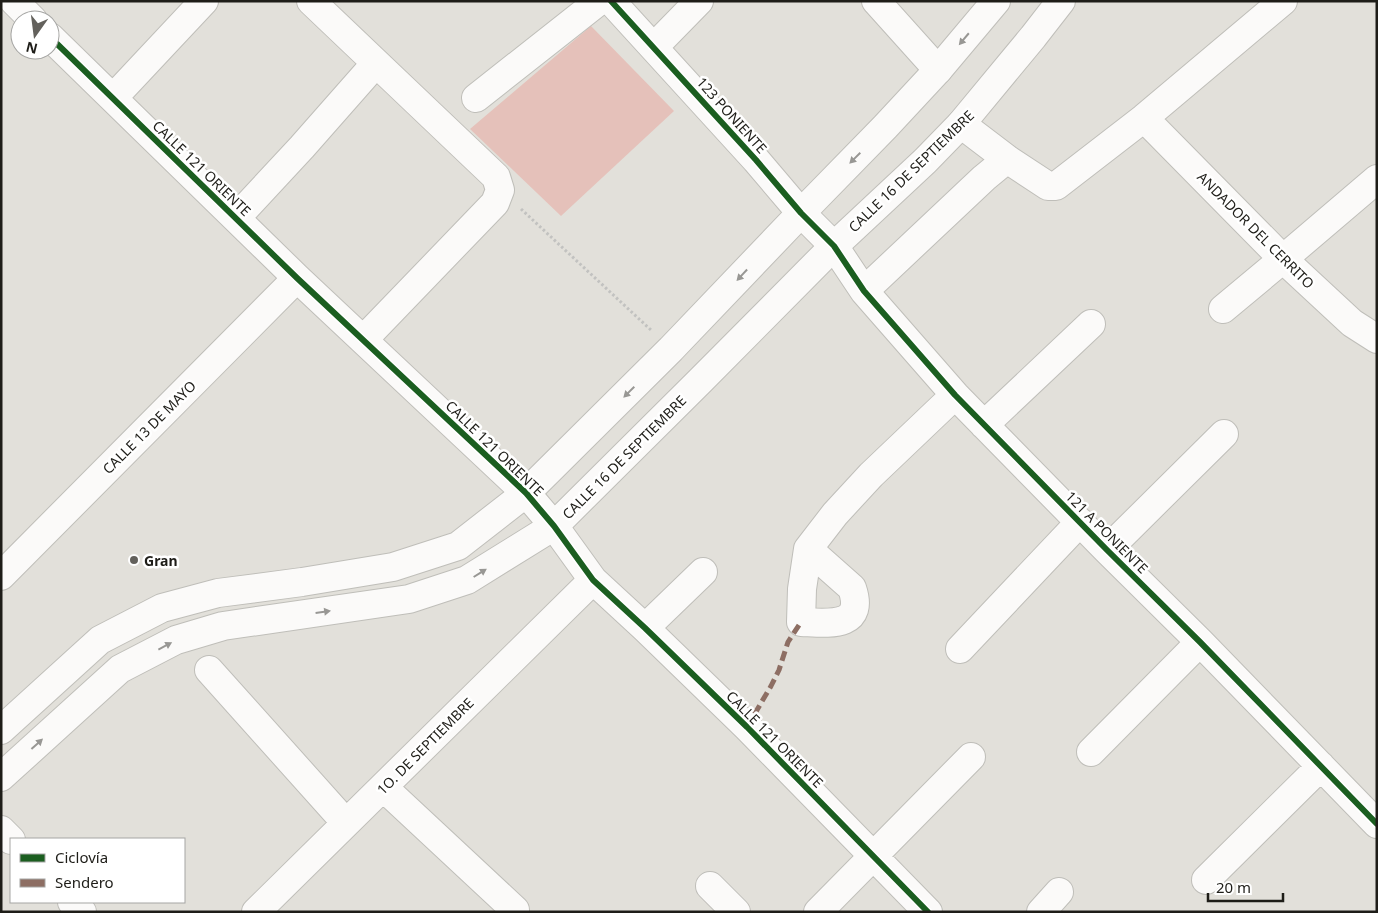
<svg xmlns="http://www.w3.org/2000/svg" width="1378" height="913" font-family="'Noto Sans',sans-serif">
	<style>
		.green { fill: #e5c1ba }
		.lines { fill: none; stroke-linecap: round; stroke-linejoin: round }
		.minor-casing { stroke: #bfbeb9; stroke-width: 30 }
		.secondary-casing { stroke: #bfbeb9; stroke-width: 30 }
		.path { stroke: #c2c2c0; stroke-width: 3; stroke-dasharray: 2.5 2.5; stroke-linecap: butt }
		.minor { stroke: #fbfaf9; stroke-width: 28 }
		.secondary { stroke: #fbfaf9; stroke-width: 28 }
		.quiet { stroke: #8d6e63; stroke-width: 5; stroke-dasharray: 10 5; stroke-linecap: butt }
		.cycleway-casing { stroke: #fff; stroke-width: 9 }
		.cycleway { stroke: #1b5e20; stroke-width: 6 }
		.oneway { fill: #989794 }
		.poi-dot { fill: #63615c; stroke: #fff; stroke-width: 2 }
		.labels { text-anchor: middle; dominant-baseline: central; stroke-width: 5; stroke-linejoin: round; paint-order: stroke }
		.street-label { font-size: 14px; fill: #1e1d18; stroke: #fff }
		.poi-label { font-size: 14px; font-weight: bold; fill: #1e1d18; stroke: #fff; text-anchor: start }
	</style>
	<rect width="100%" height="100%" fill="#e2e0da"/>
	<path class="green" d="M591 26 674 111 561 216 470 129Z"/>
	<g class="lines">
		<defs>
			<path id="minor" d="M14 1 33 20
				M311 1 496 177 500 190 495 203 363 340
				M611 1 756 160 801 213 834 246 864 291 955 395 1107 550 1200 642 1377 824
				M876 1 938 70
				M50 37 297 278 526 493 554 526 593 580 645 628 747 727 928 912
				M654 47 699 1
				M113 98 204 1
				M476 98 599 1
				M1144 118 1283 259 1352 323 1377 339
				M961 124 1007 159 1048 186H1056L1144 118 1283 1
				M236 218 302 147 376 63
				M864 291 984 178 1007 159
				M1223 309 1283 259 1377 179
				M984 425 1091 324
				M808 549 852 588C866 629 827 623 801 622L802 589 808 549 835 514 871 475 955 395
				M1107 550 1224 434
				M1 576 297 278
				M645 628 703 572
				M960 649 1080 522
				M209 670 346 823
				M1091 752 1200 642
				M383 787 515 910
				M1 830 11 840
				M1206 880 1321 766
				M710 886 736 912
				M72 902 82 912
				M256 912 593 580
				M818 912 971 757
				M1041 912 1059 892"/>
			<path id="secondary" d="M1 730 100 640 162 608 218 593 302 582 393 567 458 546 526 493 671 349 801 213 885 127 938 70 996 1
				M1 777 120 669 176 640 223 626 409 599 467 580 554 526 700 381 834 246 925 161 961 124 1033 37 1061 1"/>
		</defs>
		<use href="#minor" class="minor-casing"/>
		<use href="#secondary" class="secondary-casing"/>
		<path class="path" d="M521 209 652 331"/>
		<use href="#minor" class="minor"/>
		<use href="#secondary" class="secondary"/>
		<path class="quiet" d="M747 727 771 686 779 670 788 642 801 622"/>
		<defs>
			<path id="cycleway" d="M611 1 756 160 801 213 834 246 864 291 955 395 1107 550 1200 642 1377 824
				M50 37 297 278 526 493 554 526 593 580 645 628 747 727 928 912"/>
		</defs>
		<use href="#cycleway" class="cycleway-casing"/>
		<use href="#cycleway" class="cycleway"/>
	</g>
	<defs><path id="oneway-solid" d="M-6-.8H1V-3.2L6.5 0L1 3.2V.8H-6Z" transform="scale(1.25)"/></defs>
	<g class="oneway">
		<use href="#oneway-solid" transform="translate(964 39) rotate(130)"/>
		<use href="#oneway-solid" transform="translate(855 158) rotate(135)"/>
		<use href="#oneway-solid" transform="translate(742 275) rotate(133)"/>
		<use href="#oneway-solid" transform="translate(629 392) rotate(135)"/>
		<use href="#oneway-solid" transform="translate(480 573) rotate(-32)"/>
		<use href="#oneway-solid" transform="translate(323 612) rotate(-8)"/>
		<use href="#oneway-solid" transform="translate(165 646) rotate(-28)"/>
		<use href="#oneway-solid" transform="translate(37 744) rotate(-42)"/>
	</g>
	<circle class="poi-dot" cx="134" cy="560" r="5"/>
	<g class="labels">
		<g class="street-label">
			<text transform="translate(732 115) rotate(48)">123 PONIENTE</text>
			<text transform="translate(202 168) rotate(44)">CALLE 121 ORIENTE</text>
			<text transform="translate(911 171) rotate(-44)">CALLE 16 DE SEPTIEMBRE</text>
			<text transform="translate(1256 230) rotate(45)">ANDADOR DEL CERRITO</text>
			<text transform="translate(149 427) rotate(-45)">CALLE 13 DE MAYO</text>
			<text transform="translate(495 448) rotate(44)">CALLE 121 ORIENTE</text>
			<text transform="translate(624 457) rotate(-45)">CALLE 16 DE SEPTIEMBRE</text>
			<text transform="translate(1107 532) rotate(45)">121 A PONIENTE</text>
			<text transform="translate(775 739) rotate(45)">CALLE 121 ORIENTE</text>
			<text transform="translate(425 746) rotate(-45)">1O. DE SEPTIEMBRE</text>
		</g>
		<g class="poi-label">
			<text x="144" y="560">Gran</text>
		</g>
	</g>
	<rect width="1378" height="913" fill="none" stroke="#1e1d18" stroke-width="5"/>
	<rect x="10" y="838" width="175" height="65" fill="#ffffff" stroke="#a5a5a3"/>
	<rect x="20" y="854" width="25" height="8" fill="#1b5e20" stroke="#a5a5a3"/>
	<text x="55" y="863" font-size="15" fill="#1e1d18">Ciclovía</text>
	<rect x="20" y="879" width="25" height="8" fill="#8d6e63" stroke="#a5a5a3"/>
	<text x="55" y="888" font-size="15" fill="#1e1d18">Sendero</text>
	<g transform="translate(35 35) rotate(194)"><circle r="24" fill="#ffffff" stroke="#a5a5a3"/>
	<path d="M0-4L9 19L0 12L-9 19Z" fill="#63615c"/>
	<text y="-8" font-size="14" font-weight="bold" text-anchor="middle" fill="#1e1d18">N</text>
	</g>
	<path d="M1208 893v8h75v-8" fill="none" stroke="#1e1d18" stroke-width="2.5"/>
	<text x="1216" y="893" font-size="15" fill="#1e1d18" stroke="#ffffff" stroke-width="4" paint-order="stroke">20 m</text>
</svg>
